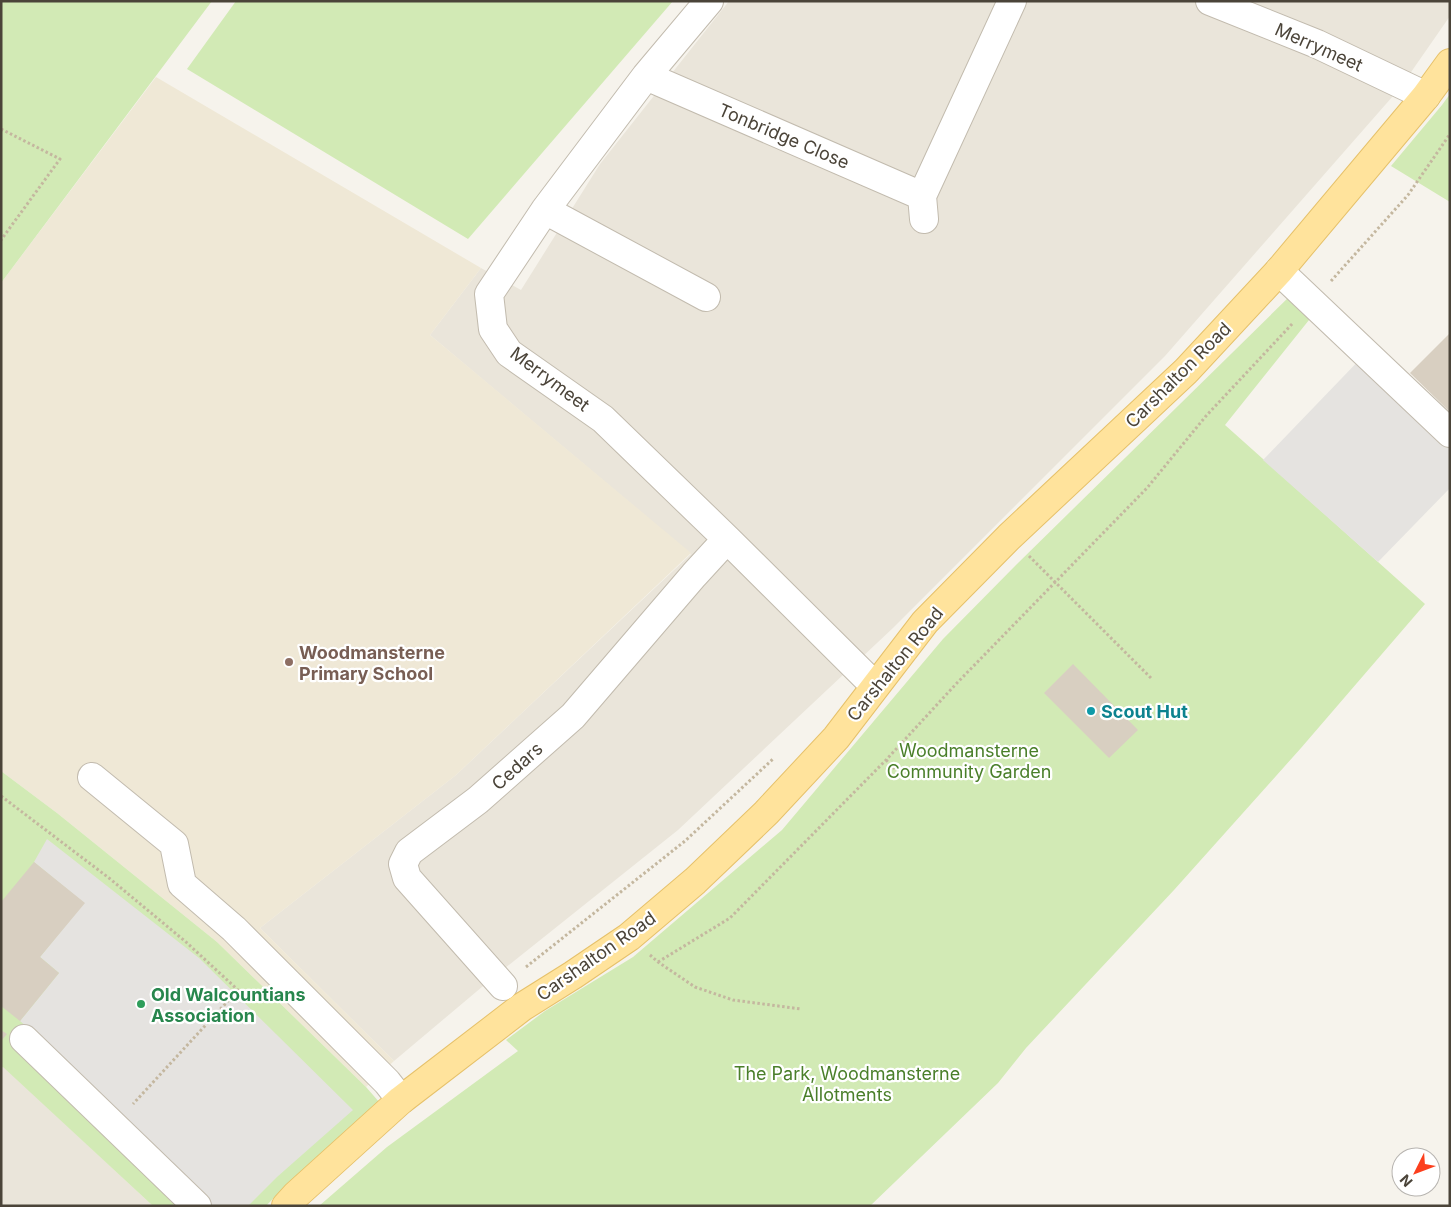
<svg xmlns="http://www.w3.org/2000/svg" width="1451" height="1207" font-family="Inter,sans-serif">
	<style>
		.residential { fill: #eae5da }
		.education { fill: #efe8d6 }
		.green { fill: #d2eab5 }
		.parking { fill: #e5e3e0 }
		.building { fill: #d8cfc1 }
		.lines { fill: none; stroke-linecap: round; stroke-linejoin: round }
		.minor-casing { stroke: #c2bbae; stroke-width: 30 }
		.major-casing { stroke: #e6c16a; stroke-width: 30 }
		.path { stroke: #c4b79f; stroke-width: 3; stroke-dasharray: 2.5 2.5; stroke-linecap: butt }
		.minor { stroke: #fff; stroke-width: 28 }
		.major { stroke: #ffe39c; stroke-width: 28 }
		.education-dot { fill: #8d6e63; stroke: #fff; stroke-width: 2 }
		.culture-dot { fill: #0f9aa8; stroke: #fff; stroke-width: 2 }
		.leisure-dot { fill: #2e9e5b; stroke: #fff; stroke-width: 2 }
		.labels { text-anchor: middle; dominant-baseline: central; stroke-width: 4.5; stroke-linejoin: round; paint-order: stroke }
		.street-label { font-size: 18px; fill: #4b4439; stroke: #fff }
		.education-label { font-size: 18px; font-weight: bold; fill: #785e54; stroke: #fff; text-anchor: start }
		.culture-label { font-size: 18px; font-weight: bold; fill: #0d838f; stroke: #fff; text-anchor: start }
		.park-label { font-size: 18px; fill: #4a7f2a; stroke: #fff }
		.leisure-label { font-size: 18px; font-weight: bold; fill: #27864d; stroke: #fff; text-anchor: start }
	</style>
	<rect width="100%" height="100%" fill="#f6f3ec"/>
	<path class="residential" d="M729 1H1450V16L1400 88 1165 356 893 628 678 830 495 976 394 1061 260 928 456 775 691 554 430 335 481 268 521 290 600 164Z
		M3 1066 153 1206H1V1068Z"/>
	<path class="education" d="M156 77 481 268 430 335 691 553 456 775 260 928 394 1061 366 1087 217 942 57 813 1 771V283Z"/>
	<path class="green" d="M1 1H212L1 283Z
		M236 1H673L468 239 187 69Z
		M1450 94V202L1391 166 1442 105Z
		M1292 294 1313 315 1225 425 1425 604 1301 748 1174 890 1026 1048 998 1083 870 1206H319L387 1147 518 1051 506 1040 545 1011 633 957 782 830 943 639 1016 565Z
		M1 771 57 813 217 942 366 1087 380 1103 287 1184 266 1206H153L3 1067 1 1068Z"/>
	<path class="parking" d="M1366 353 1450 433V488L1378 562 1263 460Z
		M47 839 199 958 353 1110 277 1177 248 1206H212L48 1045 20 1021 59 973 40 957 84 903 34 862Z"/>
	<path class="building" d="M1450 333V412L1410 373Z
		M1073 664 1138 730 1109 758 1044 693Z
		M34 862 85 903 40 957 59 973 20 1021 1 1006V902Z
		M1 1030 7 1034 1 1041Z"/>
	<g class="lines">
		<defs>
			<path id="minor" d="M709 1 646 76 545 210 489 294 493 329 509 353 603 419 727 539 875 686
				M1210 1 1317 44 1426 96
				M646 76 922 196 1012 1
				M922 196 924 219
				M545 210 706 297
				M1279 271 1450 433
				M92 777 174 844 182 884 234 929 387 1082 401 1100
				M503 986 407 878 403 864 409 852 478 800 573 716 694 575 727 539
				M24 1039 197 1206"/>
			<path id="major" d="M286 1206 296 1195 401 1100 522 1007 573 975 629 937 695 881 766 813 836 738 925 622 1009 537 1186 371 1279 271 1426 96 1450 63"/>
		</defs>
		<use href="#minor" class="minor-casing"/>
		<use href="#major" class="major-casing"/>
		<path class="path" d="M1 129 60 159 1 240
			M1331 281 1408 195 1450 134
			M1029 556 1152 679
			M886 760 896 770
			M1 796 109 878 186 942 238 990 133 1104
			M650 955 658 962 695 987 733 1000 801 1009
			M658 962 730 918 886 760 956 684 1147 488 1206 416 1293 323
			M526 967 685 841 773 759"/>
		<use href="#minor" class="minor"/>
		<use href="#major" class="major"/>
	</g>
	<circle class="education-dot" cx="289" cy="662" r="5"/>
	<circle class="culture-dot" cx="1091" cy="711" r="5"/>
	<circle class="leisure-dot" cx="141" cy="1004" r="5"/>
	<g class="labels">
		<g class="street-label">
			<text transform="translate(1319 47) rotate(24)">Merrymeet</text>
			<text transform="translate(784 136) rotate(23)">Tonbridge Close</text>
			<text transform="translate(1178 375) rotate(-45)">Carshalton Road</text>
			<text transform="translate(550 379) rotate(37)">Merrymeet</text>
			<text transform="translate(895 664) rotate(-51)">Carshalton Road</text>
			<text transform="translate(517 766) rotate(-42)">Cedars</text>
			<text transform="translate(596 956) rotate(-35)">Carshalton Road</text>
		</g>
		<g class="education-label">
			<text x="299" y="652">Woodmansterne<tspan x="299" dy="21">Primary School</tspan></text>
		</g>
		<g class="culture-label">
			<text x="1101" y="711">Scout Hut</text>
		</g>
		<g class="park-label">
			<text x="969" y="750">Woodmansterne<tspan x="969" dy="21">Community Garden</tspan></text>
			<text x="847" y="1073">The Park, Woodmansterne<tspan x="847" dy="21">Allotments</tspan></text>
		</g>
		<g class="leisure-label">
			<text x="151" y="994">Old Walcountians<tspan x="151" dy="21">Association</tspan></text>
		</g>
	</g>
	<rect width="1451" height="1207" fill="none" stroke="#4b4439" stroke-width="5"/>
	<g transform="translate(1416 1172) rotate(228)"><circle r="24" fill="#ffffff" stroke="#b7b4b0"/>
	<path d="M0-4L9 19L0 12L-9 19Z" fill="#fc3f1d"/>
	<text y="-8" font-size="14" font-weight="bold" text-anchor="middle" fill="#4b4439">N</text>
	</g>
</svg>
